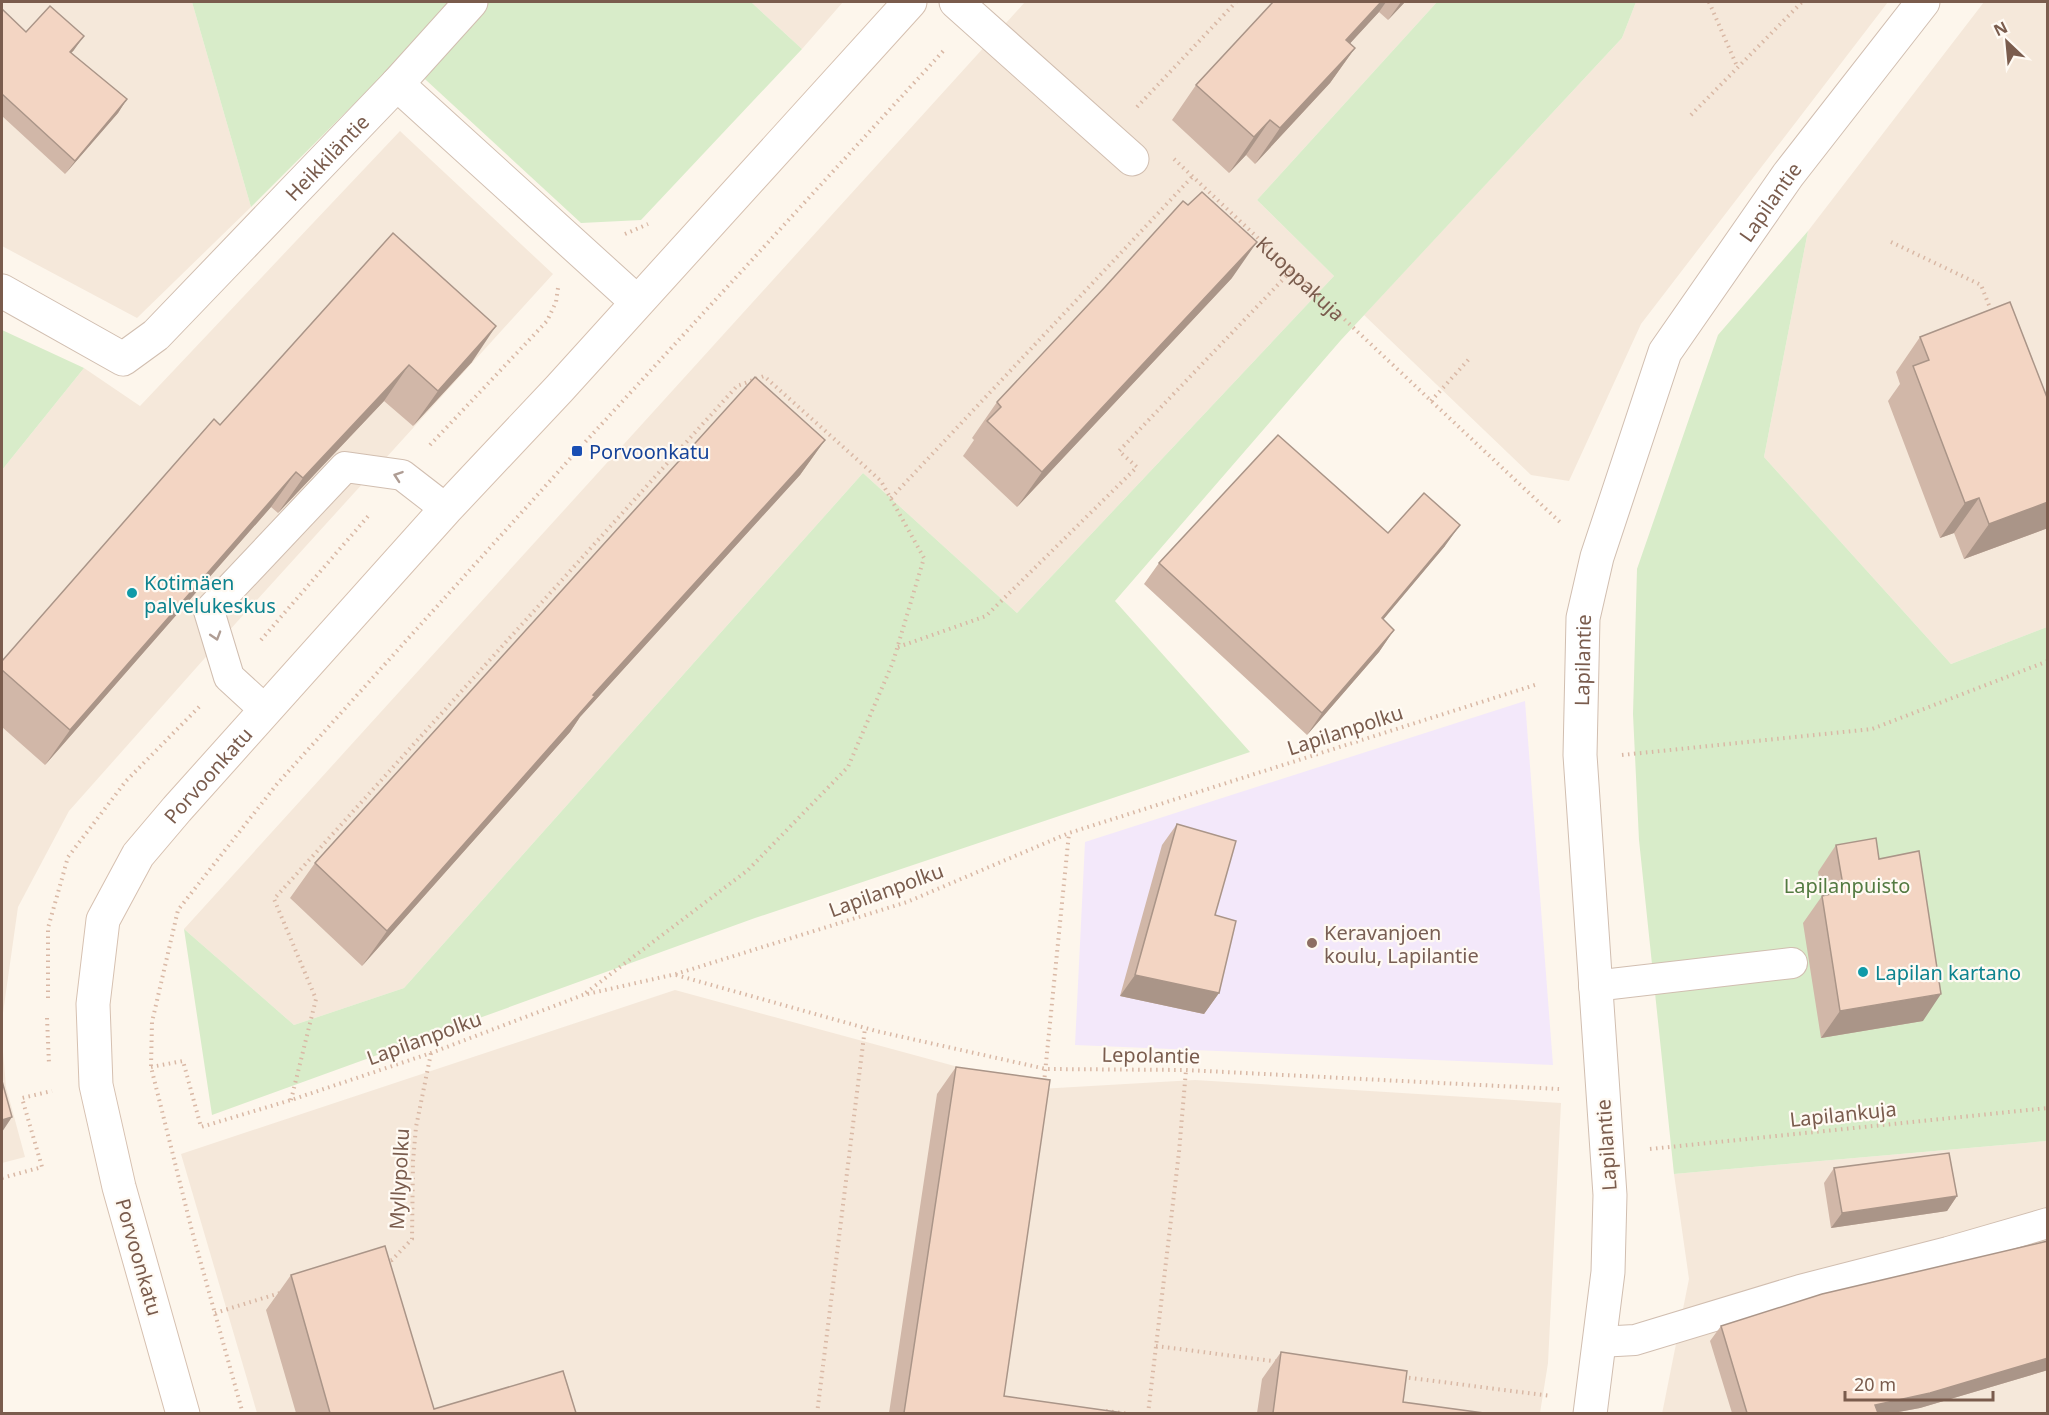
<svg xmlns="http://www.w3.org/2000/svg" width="2049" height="1415" font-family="'Noto Sans',sans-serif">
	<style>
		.residential { fill: #f5e8da }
		.education { fill: #f3e8fa }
		.green { fill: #d8ecc9 }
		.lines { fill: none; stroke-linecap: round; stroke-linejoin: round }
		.lane-casing { stroke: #d1beb0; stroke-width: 32 }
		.street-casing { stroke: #d1beb0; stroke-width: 35 }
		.secondary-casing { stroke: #d6c0b0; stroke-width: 35 }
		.path { stroke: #d9b8a5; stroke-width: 4; stroke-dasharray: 1.5 4.5; stroke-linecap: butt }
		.lane { stroke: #fff; stroke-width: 30 }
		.street { stroke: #fff; stroke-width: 33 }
		.secondary { stroke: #fff; stroke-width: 33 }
		.wall { fill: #d1b7a8 }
		.shaded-wall { fill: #aa9588 }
		.building { fill: #f3d5c3; stroke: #aa9588; stroke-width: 1.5 }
		.oneway { stroke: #af9d94 }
		.transit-dot { fill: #1a4fb4; stroke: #fffaf3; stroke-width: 2 }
		.culture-dot { fill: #0f9aa8; stroke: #fffaf3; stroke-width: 2 }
		.education-dot { fill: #8d6e63; stroke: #fffaf3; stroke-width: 2 }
		.labels { text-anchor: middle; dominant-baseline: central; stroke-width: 4.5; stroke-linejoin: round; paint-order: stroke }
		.street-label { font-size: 20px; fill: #7a5c4d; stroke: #fffaf3 }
		.transit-label { font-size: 20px; fill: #164399; stroke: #fffaf3; text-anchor: start }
		.culture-label { font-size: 20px; fill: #0d838f; stroke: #fffaf3; text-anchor: start }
		.park-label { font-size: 20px; fill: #537a41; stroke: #fffaf3 }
		.education-label { font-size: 20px; fill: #785e54; stroke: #fffaf3; text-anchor: start }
	</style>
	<rect width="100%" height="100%" fill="#fdf6ec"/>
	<path class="residential" d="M2 2H192L251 207 137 318 2 246Z
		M751 2H843L802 49Z
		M1025 2H1437L1257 200 1334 276 1017 613 863 473 404 988 294 1025 184 929Z
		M1636 2H1888L1641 324 1569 481 1531 475 1364 315 1622 38Z
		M1984 2H2047V627L1951 664 1764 457 1808 231Z
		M400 131 553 274 236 623 69 811 18 907 2 1020V470L84 368 140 406Z
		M675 990 1039 1089 1195 1080 1561 1103 1548 1363 1540 1413H257L181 1154Z
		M2 1040 6 1087 25 1157 2 1163Z
		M2047 1141V1413L1662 1414 1689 1279 1674 1174Z"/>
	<path class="education" d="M1525 701 1553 1065 1075 1045 1085 842Z"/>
	<path class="green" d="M192 2H751L802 49 641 220 581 223 401 57 251 207Z
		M1437 2H1636L1622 38 1341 340 1115 601 1250 752 755 918 212 1115 184 929 294 1025 404 988 863 473 1017 613 1334 276 1257 200Z
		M1808 231 1764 457 1951 664 2047 627V1141L1674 1174 1639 840 1633 714 1637 569 1718 335Z
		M2 330 84 368 2 470Z"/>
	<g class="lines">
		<defs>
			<path id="lane" d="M266 711 229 677 209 611 345 467 402 475 446 509
				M1594 986 1792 963
				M1599 1342 1635 1340 1800 1290 1948 1252 2048 1223"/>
			<g id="street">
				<path d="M956 2 1132 159"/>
				<path d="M397 84 471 2"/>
				<path id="s2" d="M2 291 123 359 156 335 397 84 637 302"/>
				<path id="s3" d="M1590 1414 1608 1272 1610 1195 1580 755 1583 618 1597 557 1665 352 1788 175 1923 2"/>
			</g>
			<g id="secondary">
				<path id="s4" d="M183 1414 119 1187 96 1085 93 1004 103 920 138 855 177 809 446 509 559 389 910 2"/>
			</g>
		</defs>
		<use href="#lane" class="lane-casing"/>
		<use href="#street" class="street-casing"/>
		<use href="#secondary" class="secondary-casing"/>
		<g class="path">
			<path d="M1709 2 1737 66"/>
			<path d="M1137 107 1236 2"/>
			<path d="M1691 115 1802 2"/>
			<path id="s1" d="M1174 159 1562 524"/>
			<path d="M625 234 648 224"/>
			<path d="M1891 242 1981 285 1992 313"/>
			<path d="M1431 401 1470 358"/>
			<path d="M430 445 547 321 556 302 558 288"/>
			<path d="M891 498 1192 177"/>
			<path d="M261 640 370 514"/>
			<path d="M898 647 986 616 1137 467 1119 451 1292 270"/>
			<path d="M1622 755 1872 729 2048 661"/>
			<path d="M676 975 876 1031 1046 1069 1186 1070 1559 1089"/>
			<path d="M48 998V928L68 857 126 781 201 705"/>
			<path d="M47 1018 49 1064"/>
			<path d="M151 1067 183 1061 201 1127 291 1100 431 1053 583 995 676 974 907 902 1069 833 1538 684"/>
			<path d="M1044 1083 1069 833"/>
			<path d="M291 1100 316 999 274 899 737 386 764 376 881 481 924 558 893 662 848 767 748 870 583 995"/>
			<path d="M1650 1149 2048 1108"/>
			<path d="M2 1178 42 1167 22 1098 52 1091"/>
			<path d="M385 1262 392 1260 412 1239 413 1161 416 1127 431 1053"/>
			<path d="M215 1313 280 1293"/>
			<path d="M1156 1346 1280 1362"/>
			<path d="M1403 1377 1551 1396"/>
			<path d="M1106 1411 1130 1414"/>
			<path d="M243 1414 192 1231 151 1067 152 1022 178 910 277 784 577 451 946 48"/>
			<path d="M817 1414 865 1028"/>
			<path d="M1148 1414 1179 1152 1186 1070"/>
		</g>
		<use href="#lane" class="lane"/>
		<use href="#street" class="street"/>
		<use href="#secondary" class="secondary"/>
	</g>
	<path class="wall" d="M1273 2H1405L1388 20 1379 12 1350 43 1355 48 1330 83 1255 164 1246 155 1229 173 1172 120 1196 85Z
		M2 9 26 32 74 50 71 53 127 99 118 113 65 174 2 116Z
		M393 233 472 362 413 426 384 401 278 513 271 507 45 765 2 727V661L220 425Z
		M1232 278 1017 507 963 456 974 440 972 438 997 402Z
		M1920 337 2048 400V528L1964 559 1954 533 1940 538 1888 401 1900 384 1896 372Z
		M825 440 800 475 580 717 570 732 362 966 290 898 315 863Z
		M1388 533 1445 546 1383 619 1394 630 1379 652 1307 735 1144 584 1159 563Z
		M1177 824 1215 915 1219 993 1204 1014 1120 996 1162 845Z
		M1836 845 1879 859 1923 1021 1821 1038 1803 923 1822 896 1818 872Z
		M956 1067 1004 1396 1124 1413H889L937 1094Z
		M1834 1168 1957 1196 1947 1211 1831 1228 1824 1183Z
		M2048 1241V1370L1920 1408 1893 1413H1732L1710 1341 1721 1326Z
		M291 1275 434 1409 576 1413H296L266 1310Z
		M1281 1352 1403 1402 1484 1413H1257L1262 1379Z"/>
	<path class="shaded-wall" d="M1381 2H1386L1379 12 1321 75 1346 40Z
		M1401 2H1405L1388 20Z
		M84 36 74 50 60 65 70 52Z
		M1355 48 1330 83 1255 164 1280 128Z
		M127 99 118 113 65 174 75 161Z
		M1270 120 1246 155 1229 173 1254 137Z
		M1257 242 1232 278 1017 507 1042 472Z
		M496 326 472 362 413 426 438 391Z
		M409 365 384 401 278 513 303 478Z
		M825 440 800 475 580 717 570 732 362 966 387 931 593 695Z
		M296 472 271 507 45 765 70 730Z
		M1979 498 1954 533 1940 538 1965 503Z
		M2048 502V528L1964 559 1989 524Z
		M1460 525 1445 546 1367 639 1382 618Z
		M1394 630 1379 652 1307 735 1322 713Z
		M1135 975 1219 993 1204 1014 1120 996Z
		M1941 994 1923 1021 1821 1038 1840 1011Z
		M12 1117 2 1132V1120Z
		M1957 1196 1947 1211 1831 1228 1842 1213Z
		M2048 1358V1370L1920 1408 1893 1413H1869L1875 1405Z"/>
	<path class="building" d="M1273 2H1381L1346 40 1355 48 1280 128 1270 120 1254 137 1196 85Z
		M50 6 84 36 70 52 127 99 75 161 2 94V9L26 32Z
		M1202 192 1257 242 1042 472 987 421 1001 407 997 402 1105 287 1183 201 1188 205Z
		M393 233 496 326 438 391 409 365 303 478 296 472 70 730 2 670V661L214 419 220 425Z
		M2010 302 2048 400V502L1989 524 1979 498 1965 503 1913 366 1929 360 1920 337Z
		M755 377 825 440 593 695 595 696 387 931 315 863Z
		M1278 435 1388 533 1424 493 1460 525 1382 618 1394 630 1322 713 1159 563Z
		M1177 824 1236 841 1215 915 1236 921 1219 993 1135 975Z
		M1876 838 1879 859 1919 851 1941 994 1840 1011 1822 896 1844 891 1836 845Z
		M956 1067 1050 1080 1004 1396 1124 1413H904Z
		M2 1081 12 1117 2 1120Z
		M1949 1153 1957 1196 1842 1213 1834 1168Z
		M2048 1241V1358L1930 1393 1875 1405 1878 1413H1747L1721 1326 1822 1294Z
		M385 1246 434 1409 563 1371 576 1413H330L291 1275Z
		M1281 1352 1407 1371 1403 1402 1484 1413H1273Z"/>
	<defs><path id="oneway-chevron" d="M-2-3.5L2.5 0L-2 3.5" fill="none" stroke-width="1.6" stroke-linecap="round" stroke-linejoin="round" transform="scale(1.5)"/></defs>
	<g class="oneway">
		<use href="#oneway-chevron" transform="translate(398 476) rotate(-161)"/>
		<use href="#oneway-chevron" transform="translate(216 636) rotate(73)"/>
	</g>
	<rect class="transit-dot" x="571" y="445" width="12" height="12" rx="3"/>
	<g class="culture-dot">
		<circle cx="132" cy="593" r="6"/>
		<circle cx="1863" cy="972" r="6"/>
	</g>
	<circle class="education-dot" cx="1312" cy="943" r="6"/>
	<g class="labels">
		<g class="street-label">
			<text stroke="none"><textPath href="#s2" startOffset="426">Heikkiläntie</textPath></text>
			<text stroke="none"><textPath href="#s3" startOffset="1260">Lapilantie</textPath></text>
			<text stroke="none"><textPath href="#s1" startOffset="174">Kuoppakuja</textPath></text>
			<text stroke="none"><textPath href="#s3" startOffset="756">Lapilantie</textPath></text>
			<text transform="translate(1345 730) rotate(-18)">Lapilanpolku</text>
			<text stroke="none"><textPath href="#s4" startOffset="686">Porvoonkatu</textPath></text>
			<text transform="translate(886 890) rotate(-20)">Lapilanpolku</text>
			<text transform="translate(424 1038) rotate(-20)">Lapilanpolku</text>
			<text transform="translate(1151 1055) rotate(1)">Lepolantie</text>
			<text transform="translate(1843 1114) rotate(-6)">Lapilankuja</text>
			<text transform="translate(1606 1145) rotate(-94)">Lapilantie</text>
			<text transform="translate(399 1179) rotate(-87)">Myllypolku</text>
			<text transform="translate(139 1257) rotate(74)">Porvoonkatu</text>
		</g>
		<g class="transit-label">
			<text x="589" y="451">Porvoonkatu</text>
		</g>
		<g class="culture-label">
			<text x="144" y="582">Kotimäen<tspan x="144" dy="23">palvelukeskus</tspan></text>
			<text x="1875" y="972">Lapilan kartano</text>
		</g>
		<g class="park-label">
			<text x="1847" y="885">Lapilanpuisto</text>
		</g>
		<g class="education-label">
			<text x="1324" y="932">Keravanjoen<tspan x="1324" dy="23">koulu, Lapilantie</tspan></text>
		</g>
	</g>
	<rect width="2049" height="1415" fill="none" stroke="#7a5c4d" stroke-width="6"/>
	<g transform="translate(2007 42) rotate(334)" stroke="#fffaf3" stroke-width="4.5" paint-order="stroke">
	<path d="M0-4.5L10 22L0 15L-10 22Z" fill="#7a5c4d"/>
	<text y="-9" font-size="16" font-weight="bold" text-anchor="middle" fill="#7a5c4d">N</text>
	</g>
	<path d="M1845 1391v9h148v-9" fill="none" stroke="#7a5c4d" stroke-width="3"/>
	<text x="1854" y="1391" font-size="18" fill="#7a5c4d" stroke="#fffaf3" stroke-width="4.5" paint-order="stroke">20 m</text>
</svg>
